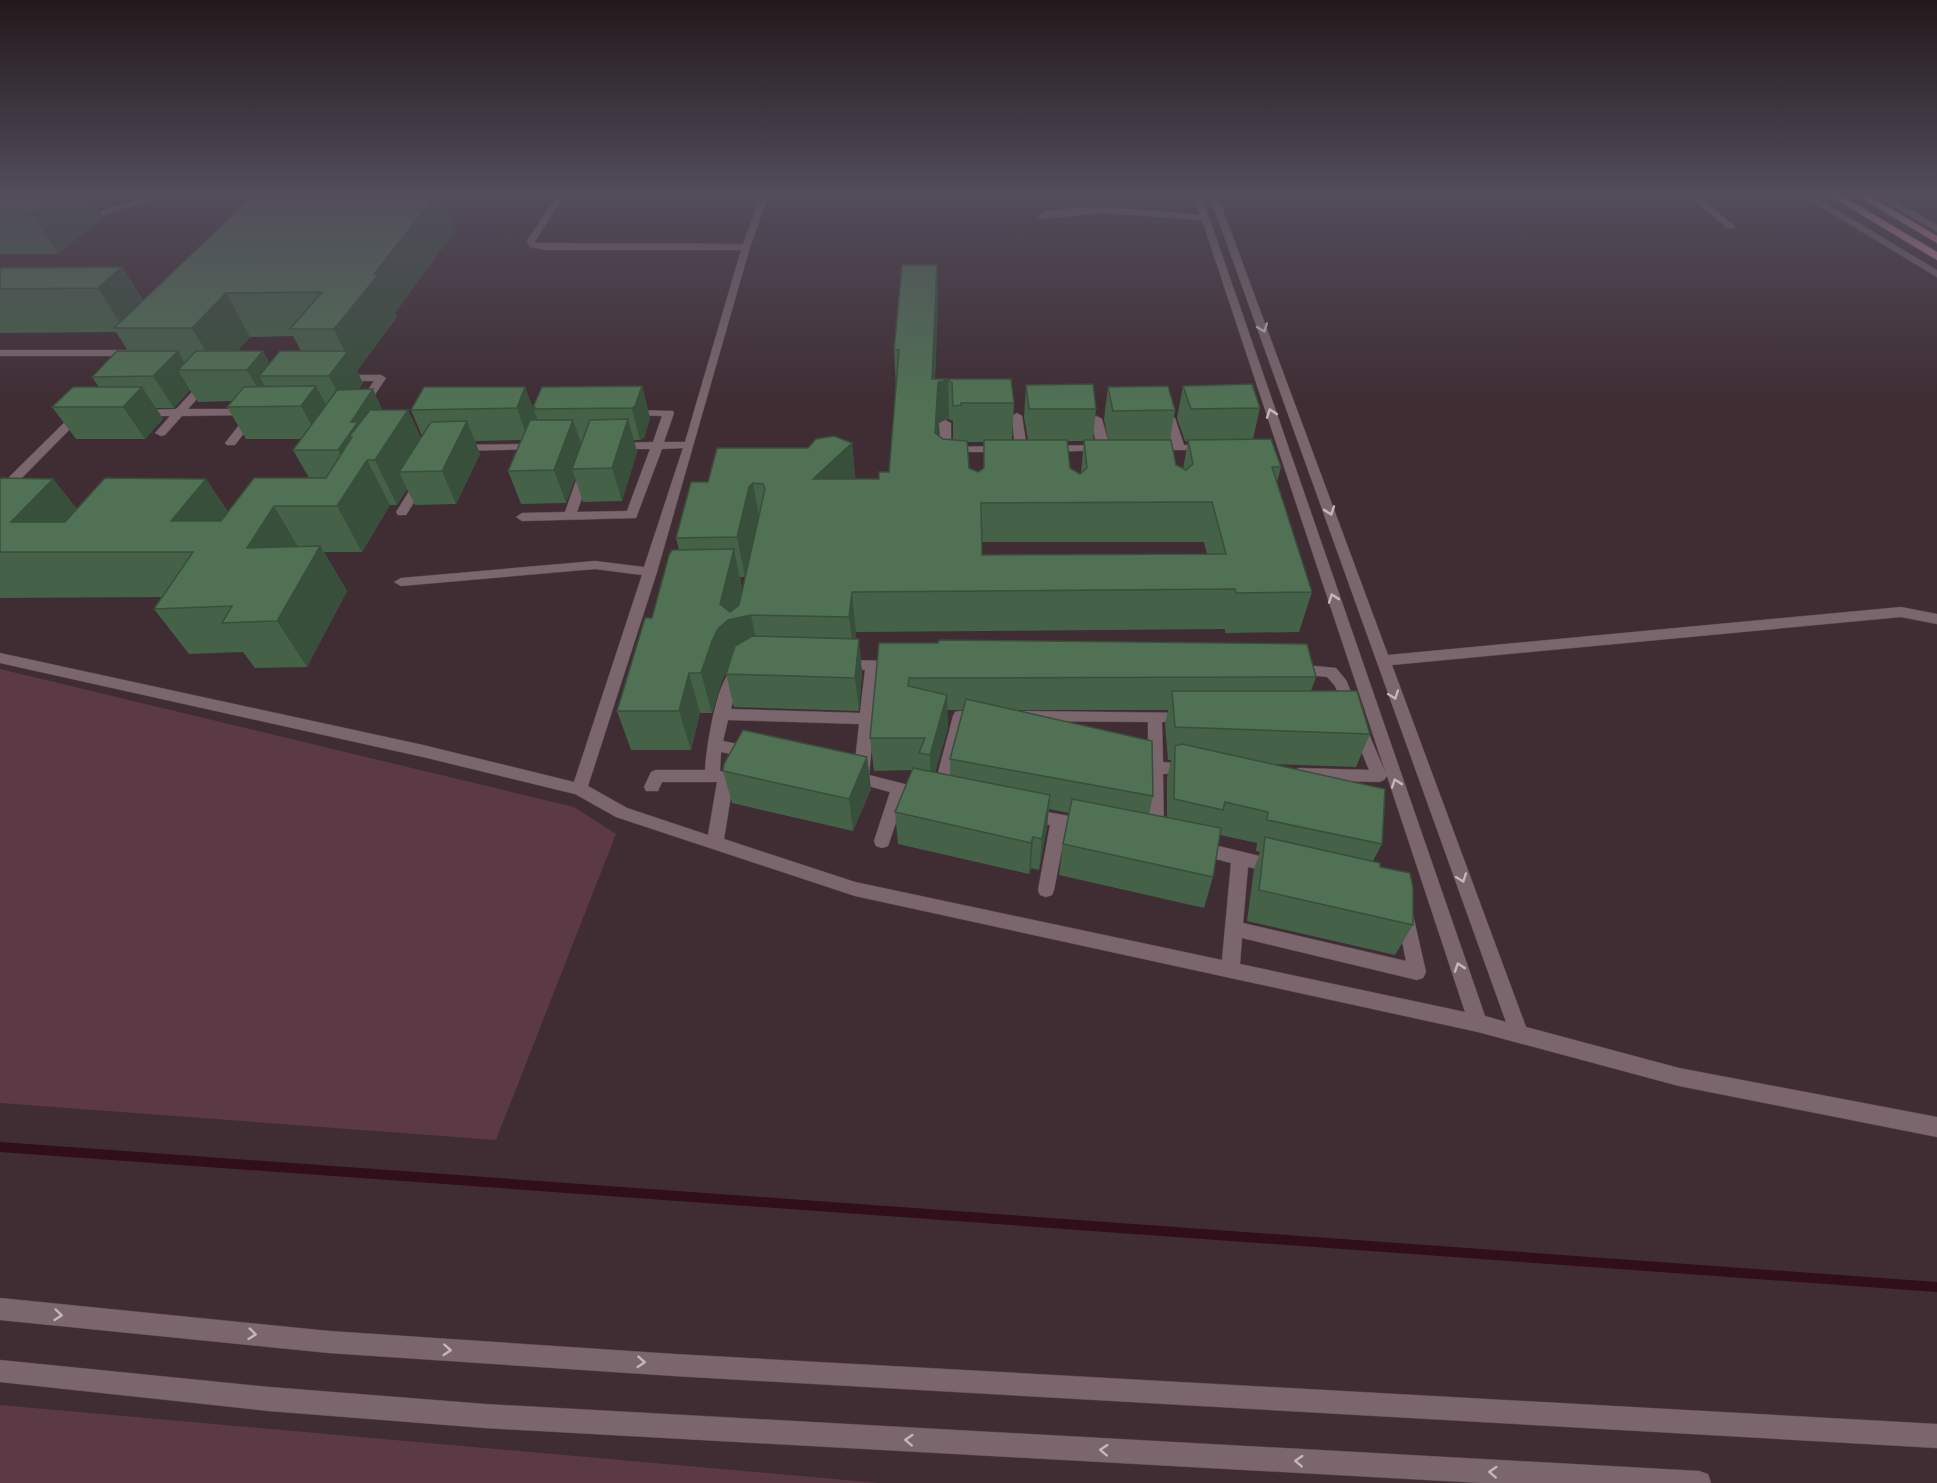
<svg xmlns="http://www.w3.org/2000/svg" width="1937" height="1483" font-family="'Roboto Condensed',sans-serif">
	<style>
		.green { fill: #5b3a45 }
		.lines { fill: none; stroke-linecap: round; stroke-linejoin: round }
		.stream { stroke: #310e1c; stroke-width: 10 }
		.minor-casing { stroke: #58494f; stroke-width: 1 }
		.highway-casing { stroke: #58494f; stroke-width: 2 }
		.minor { fill: #7a666c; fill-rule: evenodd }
		.highway { fill: #d58ba4; fill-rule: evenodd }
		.wall { fill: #456148; fill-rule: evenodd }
		.shaded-wall { fill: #384f3b; fill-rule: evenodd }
		.building { fill: #507154; stroke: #384f3b; stroke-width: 1.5; fill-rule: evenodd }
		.oneway { stroke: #c4b6ba }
	</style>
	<rect width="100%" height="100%" fill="#3f2d33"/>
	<path class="green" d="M0 669 574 807 616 834 496 1140 0 1103Z
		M0 1405 879 1483H0Z"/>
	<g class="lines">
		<path class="stream" d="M0 1147 1937 1287"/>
		<defs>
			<path id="minor" d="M156 194H170L85 221 78 219Z
				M558 194H566L535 241 536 243 743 244 761 194H769L750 247 657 572 588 786 627 808 708 835 717 782H662L658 791H646L644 787 651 772 656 770H705C706 750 717 672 737 666L744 671 739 679 731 709 860 713 865 670 837 668 835 664 837 660 896 661 903 666 901 670H879L869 775 924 789 930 791 932 795 930 799 924 801 905 796 888 846 882 848 876 846 874 841 890 792 846 780 843 776 846 772 854 771 859 724 728 720 723 741 757 748 760 752 757 756 752 758 721 752 720 771 731 773 734 777 724 839 855 882 1222 960 1231 863 1192 853 1190 848 1192 843 1198 841 1280 861 1282 866 1280 871 1274 873 1248 867 1243 923 1406 961 1396 911 1399 906 1405 904 1411 906 1426 972 1423 978 1417 980 1242 938 1240 964 1465 1012 1387 776 1384 780 1379 782 1299 780 1294 778 1291 774 1294 770 1299 768 1369 770 1335 686 1327 677 1290 673 1288 669 1290 665 1295 664 1336 668 1346 680 1386 774 1202 220 1102 213 1041 219 1037 216C1063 199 1166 212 1200 215L1193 194H1201L1485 1016 1506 1022 1209 194H1217L1388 655 1901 607 1937 614V624L1901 617 1392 665 1526 1027 1679 1068 1937 1117V1137L1679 1086 1478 1032 855 896 616 817 575 794 423 757 0 663V653L423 745 574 782 642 575 595 569 401 586 394 582 401 578 595 561 644 567 683 448 662 449 636 518 522 521 516 517 522 513 565 512 579 472 585 469 591 472 577 512 627 511 650 449H614L608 446 614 443 653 442 662 416 627 415 626 413 631 410 673 411 674 413 664 442H685L741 250H545L530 247 527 241Z
				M1686 194H1695L1736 227 1729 229Z
				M1800 194H1810L1937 270V277Z
				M1873 194H1883L1937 225V232Z
				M0 350H134L139 353 134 356H0Z
				M381 375 386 378 366 408 362 409 357 406 374 381H341L336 378 341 375Z
				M208 378 213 381 188 409H251L258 415 235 445H227L225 443 247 415 182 416 165 435 161 436 155 433 170 416H140L135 413 140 410 176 409 204 379Z
				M80 410 85 413 84 415 4 496 0 497V486L76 411Z
				M1017 413 1022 416 1027 449 1021 452 1015 449 1012 416Z
				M1170 415 1175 418 1184 445 1210 446V450H1148V446L1172 445 1165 418Z
				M1097 416 1102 419 1110 448 1108 450 1047 452 1041 449 1047 446 1096 445 1092 419Z
				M945 420 951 423V447L1002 446 1008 449 1002 452H941L939 423Z
				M536 444 542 447 540 449 458 451 452 448 458 445Z
				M422 475 428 479 408 512 406 515H398L396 512 418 477Z
				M960 711 985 712 987 716 985 720 966 721 948 795 946 799 940 801 934 799 932 795 953 716 955 712Z
				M1025 711 1192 713 1194 717 1192 721 1162 722 1163 762 1193 765 1196 769 1193 773 1163 774 1164 834 1162 839 1156 841 1150 839 1148 834V722L1025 721 1020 720 1018 716 1020 712Z
				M1030 809 1086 819 1092 820 1094 825 1092 830 1086 831 1066 828 1054 890 1052 895 1046 897 1040 895 1038 890 1050 825 1024 820 1022 815 1024 810Z
				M0 1298 329 1331 674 1354 1937 1424V1448L674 1376 329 1353 0 1320Z
				M0 1360 269 1387 485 1404 1699 1471 1708 1474 1711 1483H1481L485 1428 269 1411 0 1382Z"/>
			<path id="highway" d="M1827 194H1839L1937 252V260Z
				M1854 194H1866L1937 236V243Z"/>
		</defs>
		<use href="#minor" class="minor-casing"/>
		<use href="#highway" class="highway-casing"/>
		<use href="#minor" class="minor"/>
		<use href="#highway" class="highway"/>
	</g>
	<path class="wall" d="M255 194H440L454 232 395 313 397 317 357 371 363 383 358 390 383 410H408L421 438 422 436 411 410 525 387 537 419 536 420H537L533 407 642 386 650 418 644 438 640 440H634L637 452 622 501 583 502 575 478 566 503 521 504 508 471 521 440 475 441 480 454 456 504 415 505 407 489 397 505H390L362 552H324L347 591 307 667 255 668 243 652 189 654 154 609 161 597 0 598V478L53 479 77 509 206 479 228 512 309 478 293 450 301 439H246L227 407 231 401 198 402 190 390 174 408H156L163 419 145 439H76L52 407 99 387 92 377 128 351 116 332 0 333V268L122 267 143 300ZM293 336 301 351 270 363 237 351 250 337Z
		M0 199 103 217 58 254H0Z
		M937 265 938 302 935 379H1011L1014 403 1012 440H1028L1024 417 1026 385 1096 409 1093 440H1108L1104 419 1108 387 1175 410 1170 440 1176 465 1183 469 1188 441H1185L1177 418 1183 386 1260 408 1253 439 1281 467 1277 482 1312 592 1299 632 1225 633V629L856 632 855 639 862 672 859 711 734 707 726 674V672L722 681 712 713H700L691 750H631L617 711 652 618 679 550 676 538 708 482 808 448 852 443 855 479H879L889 472 896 388 894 350ZM949 419 953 421V440L943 439 938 435 939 421ZM1067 441H1084L1081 473 1080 474 1070 468ZM967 442H984V468L978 472 969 468ZM757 526 739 605 738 606 742 589 740 577H745ZM982 542H1204L1207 554 982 555Z
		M879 643 1316 677 1311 691 1370 734 1356 767 1271 764 1382 844 1373 861 1380 867 1413 925 1395 955 1247 921 1254 869 1260 852 1256 851 1257 843 1220 835 1213 877 1204 908 1059 875 1063 844 1069 813 1049 809 1047 827 1039 870 1031 868 1029 874 898 844 895 812 912 770 874 771 870 738ZM947 710H963L950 759V776L935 773 948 727ZM1017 710H1168L1165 724 1168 760H1171L1167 778V817L1149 814 1153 796Z
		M867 757 871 789 853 831 732 803 723 771Z"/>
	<path class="shaded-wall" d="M56 194H89L103 217 58 254 31 213Z
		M437 194H440L454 232 395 313 397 317 357 371 363 383 345 408 329 376 346 354 334 329 374 274Z
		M937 265 938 302 933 418 932 379Z
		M122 267 148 309 123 328 98 288Z
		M226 293 250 337 221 370H217L192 328Z
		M178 351 189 370H178L190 390 174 408 153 376Z
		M263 351 277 376H259L270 395 265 401 247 370Z
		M948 380 949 419 939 421 936 473 935 433 938 382Z
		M316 386 333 418 319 439 301 406Z
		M642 386 650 418 644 438 640 440 632 408Z
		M142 387 163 419 145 439 123 407Z
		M525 387 537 419 528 440 517 408Z
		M373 389 388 422 367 460 390 505 362 552 337 506 354 480 338 450 351 422ZM349 437H352L364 465Z
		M408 410 428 454 399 472 407 489 397 505 375 460Z
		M628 419 637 452 622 501 612 468Z
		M573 420 584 452 572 469 575 478 566 503 554 470Z
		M467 421 480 454 456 504 442 471Z
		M852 443 856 483 813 479Z
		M53 479 88 524 11 522Z
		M206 479 235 524 171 521Z
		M753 483 760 523 756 527 745 577 737 537 749 487Z
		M274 506 301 552 247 548Z
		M320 546 347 591 307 667 277 621Z
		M734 549 742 589 736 618 751 615 759 655 728 669 722 681 712 713 701 673 720 604Z
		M852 592 856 632 854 657 849 617Z
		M859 639 862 672 859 711 855 678Z
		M689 673 700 713 691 750 679 711Z
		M947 695 948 727 931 787 930 755Z
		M867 757 871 789 853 831 849 799Z
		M1050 795 1047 827 1039 870 1042 839Z
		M1033 837 1031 868 1029 874 1031 843Z"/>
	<path class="building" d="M18 194H56L31 213H0V199Z
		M255 194H437L374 274H379L334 329H290L322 292 226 293 192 328H114Z
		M902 265H937L932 379H1011L1014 403H961V405L953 406 952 383 948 380 938 382 935 433 943 439 967 441 969 468 978 472 984 468V440H1067L1070 468 1080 474 1087 468 1084 440H1171L1176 465 1186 470 1193 464 1188 440 1271 439 1281 467H1272L1312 592 1236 593 1235 589 852 592 849 617 751 615 728 620 718 629 712 641 701 673H689L679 711H617L645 618H652L669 555 672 550 734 549 720 604 730 612 739 605 765 489 763 484 753 483 749 487 737 537 676 538 691 482H708L717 448H808L816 439 834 436 852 443 813 479H879V472H889L899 350H894ZM1212 502 1226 554 982 555 981 503Z
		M122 267 98 288 0 289V268Z
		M117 351H178L153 376 92 377Z
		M196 351H263L247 370H178Z
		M280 351H348L329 376H259Z
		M1093 384 1096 409H1029L1026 385Z
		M1252 384 1260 408 1191 409 1183 386Z
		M316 386 301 406 227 407 244 387Z
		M642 386 635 406 632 408 535 409V407H533L542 387Z
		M1168 386 1175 410 1113 411 1108 387Z
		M73 387H142L123 407H52Z
		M424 387H525L517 408 411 410Z
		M373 389 351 422H358L338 450H293L337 390Z
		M370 410H408L375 460H367L337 506H274L247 548 320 546 277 621 222 623 232 606 154 609 193 552H0V478L53 479 11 522H65L105 478 206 479 171 521H221L254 478H326L352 437H349Z
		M628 419 612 468 572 469 590 420Z
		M530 420H573L554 470 508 471Z
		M467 421 442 471 399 472 431 422Z
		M752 636 859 639 855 678 726 674 735 646Z
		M939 640 1307 644 1316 677 909 678 908 686 947 695 930 755 919 753 925 738H870L879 643H938Z
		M1172 691H1357L1370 734 1175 727Z
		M966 699 1152 741 1153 796 950 759Z
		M743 730 867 757 849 799 723 771 724 764Z
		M1182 744 1385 789 1382 844 1267 820 1268 812 1225 802 1223 810 1174 799 1175 746Z
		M913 768 1050 795 1042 839 1033 837 1031 843 895 812Z
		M1072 799 1221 828 1213 877 1063 844Z
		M1265 837 1380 863V867L1410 873 1413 888V925L1259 890Z"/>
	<defs><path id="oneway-chevron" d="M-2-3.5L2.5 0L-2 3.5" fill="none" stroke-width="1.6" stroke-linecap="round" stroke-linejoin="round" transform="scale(1.5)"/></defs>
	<g class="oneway">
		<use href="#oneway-chevron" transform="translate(1263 328) rotate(70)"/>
		<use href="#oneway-chevron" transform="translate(1271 413) rotate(-109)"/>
		<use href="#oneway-chevron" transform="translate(1330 511) rotate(71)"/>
		<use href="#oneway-chevron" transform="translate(1333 598) rotate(-109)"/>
		<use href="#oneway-chevron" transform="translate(1394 695) rotate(70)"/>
		<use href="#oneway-chevron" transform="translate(1396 783) rotate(-109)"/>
		<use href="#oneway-chevron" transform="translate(1462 878) rotate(70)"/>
		<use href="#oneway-chevron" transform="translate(1459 967) rotate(-109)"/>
		<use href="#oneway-chevron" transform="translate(58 1315) rotate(6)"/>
		<use href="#oneway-chevron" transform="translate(252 1334) rotate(6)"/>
		<use href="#oneway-chevron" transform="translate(447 1350) rotate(4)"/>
		<use href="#oneway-chevron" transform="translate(641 1362) rotate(4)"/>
		<use href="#oneway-chevron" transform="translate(909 1440) rotate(-177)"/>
		<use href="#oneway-chevron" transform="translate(1104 1450) rotate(-177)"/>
		<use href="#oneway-chevron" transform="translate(1299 1461) rotate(-177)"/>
		<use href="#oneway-chevron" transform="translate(1493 1472) rotate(-177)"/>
	</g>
	<linearGradient id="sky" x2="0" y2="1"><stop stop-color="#23191c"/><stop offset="0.48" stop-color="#524c5b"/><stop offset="1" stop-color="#524c5b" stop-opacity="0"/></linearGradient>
	<rect width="1937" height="402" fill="url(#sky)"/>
</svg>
